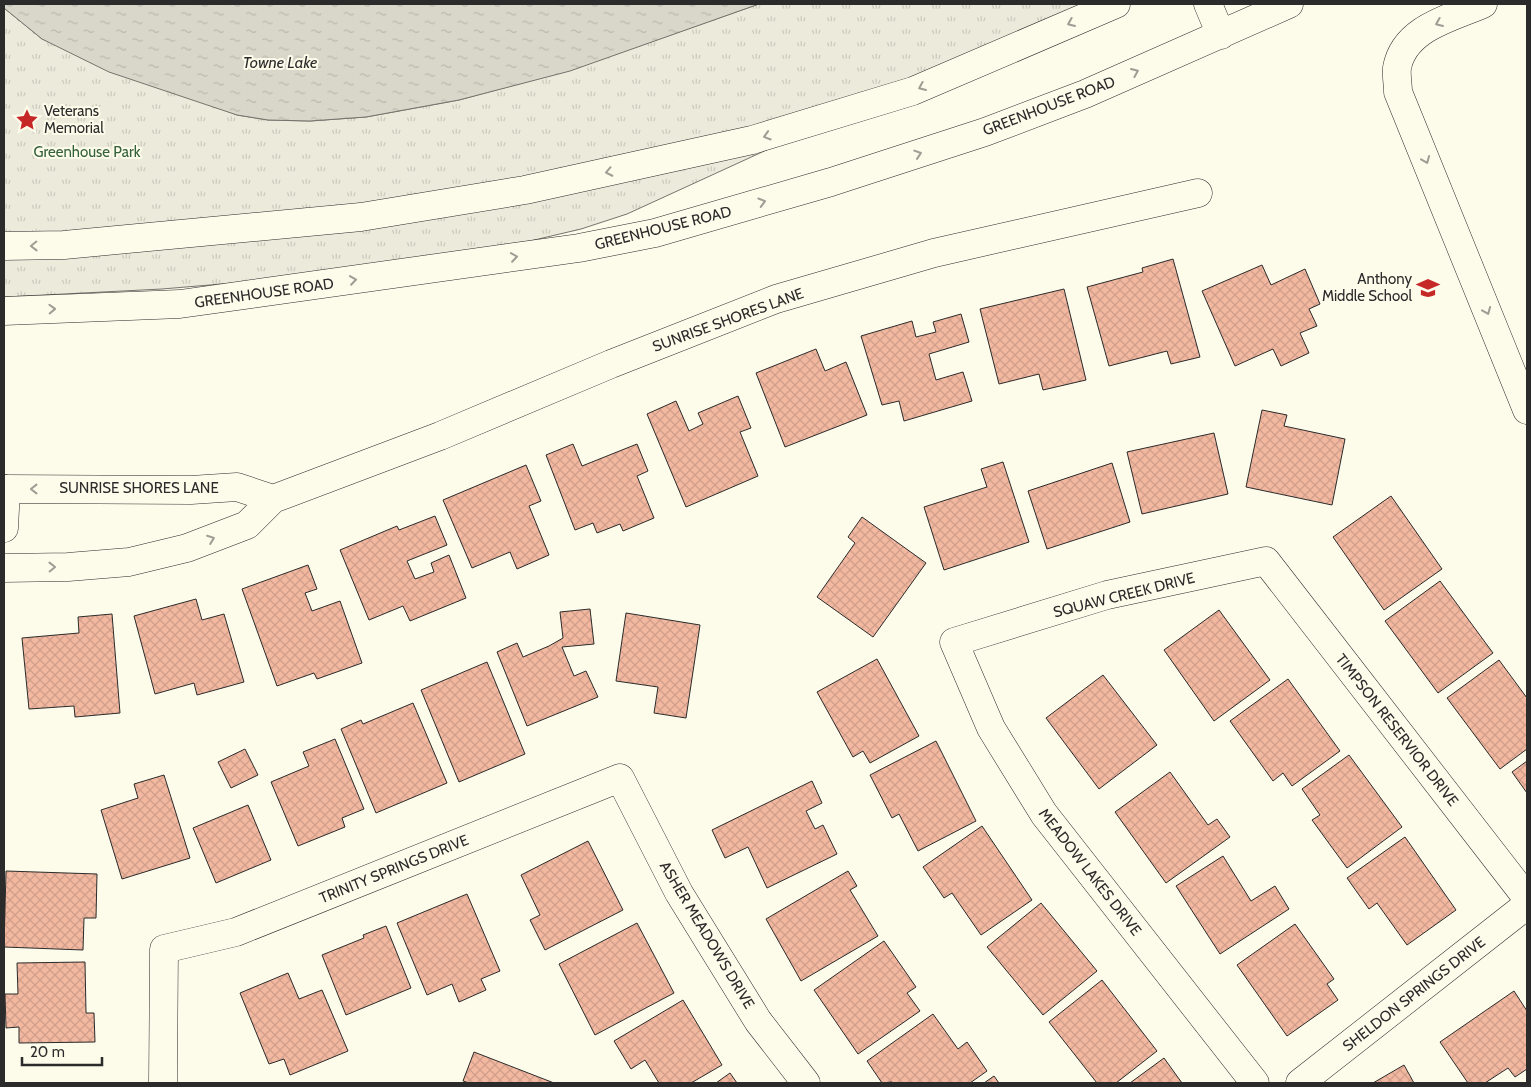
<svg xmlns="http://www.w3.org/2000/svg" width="1531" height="1087" font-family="Cabin,sans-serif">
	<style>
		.grass { fill: url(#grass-tufts); stroke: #74746e }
		.water { fill: url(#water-ripples); stroke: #74746e }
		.building { fill: url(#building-cross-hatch); stroke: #2b2b2b }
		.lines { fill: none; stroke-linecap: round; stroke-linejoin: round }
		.minor-casing { stroke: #2b2b2b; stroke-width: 29 }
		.major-casing { stroke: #2b2b2b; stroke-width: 29 }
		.minor { stroke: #fdfbea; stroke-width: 28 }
		.major { stroke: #fdfbea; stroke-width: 28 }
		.oneway { stroke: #9e9d94 }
		.labels { text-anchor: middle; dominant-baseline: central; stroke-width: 4; stroke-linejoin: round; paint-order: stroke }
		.street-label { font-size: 15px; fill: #2b2b2b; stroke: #fdfbea }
		.poi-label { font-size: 15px; fill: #2b2b2b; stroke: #fdfbea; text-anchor: start }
		.park-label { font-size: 15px; fill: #34623c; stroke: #fdfbea }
		.water-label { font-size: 16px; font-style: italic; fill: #2b2b2b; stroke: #fdfbea }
	</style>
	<defs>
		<pattern id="grass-tufts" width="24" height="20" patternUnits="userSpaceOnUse" patternTransform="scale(1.25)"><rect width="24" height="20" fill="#ecebdb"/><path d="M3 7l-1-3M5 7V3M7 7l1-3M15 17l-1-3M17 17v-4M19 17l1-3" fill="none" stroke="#cbcabc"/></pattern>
		<pattern id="water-ripples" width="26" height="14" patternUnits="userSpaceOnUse" patternTransform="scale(1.25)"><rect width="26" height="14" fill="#d8d7c9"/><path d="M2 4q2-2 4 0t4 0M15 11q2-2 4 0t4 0" fill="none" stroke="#bab9ad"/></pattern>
		<pattern id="building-cross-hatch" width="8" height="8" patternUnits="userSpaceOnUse" patternTransform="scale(1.25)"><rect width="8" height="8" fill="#f2b8a0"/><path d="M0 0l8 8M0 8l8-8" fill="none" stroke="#d09e8a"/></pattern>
	</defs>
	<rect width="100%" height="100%" fill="#fdfbea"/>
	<path class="grass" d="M759 4H1085L627 214 581 229 530 241 281 279 162 289 4 297V8L42 39 237 115 268 120 310 121 366 117 459 100 570 70Z"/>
	<path class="water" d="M4 4H759L570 71 459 100 366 117 310 121 268 120 237 115 109 72 42 39 4 8Z"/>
	<path class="building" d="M1173 259 1200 357 1171 364 1167 351 1109 366 1087 287 1143 272 1142 268Z
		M1262 265 1271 285 1305 269 1320 304 1309 309 1317 326 1300 333 1309 353 1281 366 1273 349 1235 366 1202 291Z
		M1064 289 1086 380 1043 390 1039 374 999 384 980 309Z
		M961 314 969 342 929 354 936 380 963 372 972 401 904 421 899 401 882 405 861 336 912 321 916 337 936 332 933 322Z
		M816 349 825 371 846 362 867 415 785 447 756 373Z
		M738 396 751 428 740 432 758 476 686 507 647 414 676 401 689 431 703 424 698 413Z
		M1262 410 1287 415 1284 426 1345 439 1332 505 1246 487Z
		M1214 433 1228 494 1142 514 1127 452Z
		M573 444 582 466 637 444 648 471 637 476 654 518 623 531 620 524 597 533 593 523 575 530 546 455Z
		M1003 462 1029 542 944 570 924 507 987 487 981 469Z
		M1112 463 1130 522 1047 549 1028 491Z
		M526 465 541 501 529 506 549 555 517 569 510 552 472 568 443 500Z
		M1391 496 1442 569 1384 610 1333 537Z
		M435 516 447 545 407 561 415 579 434 572 431 563 449 555 466 598 410 621 403 606 369 620 340 550 397 526 399 530Z
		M862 517 926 563 873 637 817 597 855 543 848 537Z
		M308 565 317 589 305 593 312 611 340 601 362 663 317 679 314 673 277 686 242 589Z
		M1440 581 1493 653 1438 693 1385 621Z
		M196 599 202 620 224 614 244 682 197 695 194 683 155 694 134 616Z
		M590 609 594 644 562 647 574 676 586 671 598 697 527 726 497 652 517 643 523 657 549 646 563 638 560 612Z
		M1219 610 1270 680 1214 721 1164 650Z
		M626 613 700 625 686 718 654 713 658 687 616 681Z
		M112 614 120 713 75 717 74 706 29 709 22 638 79 633 78 617Z
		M877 659 919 736 870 763 863 751 853 757 817 692Z
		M1499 660 1527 698V749L1500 769 1447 698Z
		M487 662 525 754 459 782 421 690Z
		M1103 675 1157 745 1099 789 1046 718Z
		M1288 679 1340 751 1292 786 1283 773 1273 781 1230 721Z
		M413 703 447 783 376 813 341 729 361 720 363 724Z
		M335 739 364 809 342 818 345 827 298 846 271 782 309 766 303 752Z
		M936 741 976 821 918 851 899 814 892 818 870 775Z
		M245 749 258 775 231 788 218 762Z
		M1349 755 1402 827 1347 868 1312 820 1320 815 1302 789Z
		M1527 761V793L1512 772Z
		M1170 772 1208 825 1217 819 1230 837 1166 883 1115 812Z
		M164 775 190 858 122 879 101 810 138 798 134 784Z
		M812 781 822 803 806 811 815 829 823 825 837 854 767 888 748 847 725 858 712 830Z
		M248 805 271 860 216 883 193 828Z
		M982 826 1032 900 981 935 952 893 944 898 923 867Z
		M1405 837 1456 910 1407 945 1377 903 1369 909 1347 878Z
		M588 841 623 910 545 950 530 920 540 915 521 875Z
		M1223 856 1251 901 1275 886 1289 909 1220 954 1176 886Z
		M6 871 97 874 96 918H84L83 950 4 947Z
		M848 871 857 886 850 890 878 936 801 981 766 919Z
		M467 894 500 971 481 979 486 990 459 1002 452 984 427 995 397 923Z
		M1041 903 1097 971 1043 1015 987 947Z
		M637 923 674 993 595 1035 559 964Z
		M1295 924 1334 979 1327 984 1338 1000 1287 1036 1237 965Z
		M386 926 411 988 346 1015 322 955 364 938 363 935Z
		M884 941 916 987 907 993 920 1011 858 1054 814 990Z
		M85 962 86 1013H94L95 1042 19 1043V1027L6 1028 5 994H18L17 963Z
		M288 973 299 999 322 990 348 1051 290 1075 284 1059 269 1064 240 993Z
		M1102 980 1157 1051 1116 1083H1097L1049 1022Z
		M1514 991 1527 1011V1069L1515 1077 1508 1068 1485 1083H1468L1440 1042Z
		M683 1000 722 1065 691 1083H659L645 1060 631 1069 614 1041Z
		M933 1014 958 1049 967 1042 987 1071 970 1083H893L892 1082 882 1083 867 1061Z
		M474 1052 554 1083H469L463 1081Z
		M1164 1058 1182 1083H1130Z
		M1404 1065 1414 1083H1373Z
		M730 1073 737 1083H716Z
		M994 1076 999 1083H984Z"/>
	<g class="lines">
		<defs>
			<path id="minor" d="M1483 4C1451 18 1404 28 1397 68 1396 75 1398 84 1398 92L1527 410
				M4 489 191 490 237 487 273 499
				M4 528 6 489
				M4 568 68 567 129 562 187 548 247 525 273 499 440 436 611 364 776 299 934 253 1198 193
				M163 1083 164 949 236 932 620 778 679 893 758 1021 806 1083
				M1255 1083 1044 814 991 728 954 642 1107 595 1266 561 1527 898
				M1300 1083 1527 905"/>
			<path id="major" d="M1208 4 1221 35
				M4 246 64 245 361 217 525 190 752 140 913 91 1116 4
				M4 311 180 304 579 248 655 233 831 182 985 132 1085 94 1289 4"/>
		</defs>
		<use href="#minor" class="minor-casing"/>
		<use href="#major" class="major-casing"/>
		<use href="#minor" class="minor"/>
		<use href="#major" class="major"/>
	</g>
	<defs><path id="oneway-chevron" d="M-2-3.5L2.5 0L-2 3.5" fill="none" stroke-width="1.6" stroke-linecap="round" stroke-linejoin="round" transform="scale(1.25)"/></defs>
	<g class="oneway">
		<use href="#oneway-chevron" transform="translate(1071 23) rotate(157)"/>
		<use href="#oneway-chevron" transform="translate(1439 23) rotate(157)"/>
		<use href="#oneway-chevron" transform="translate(1135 72) rotate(-23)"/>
		<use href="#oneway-chevron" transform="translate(922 87) rotate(157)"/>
		<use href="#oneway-chevron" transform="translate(767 136) rotate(163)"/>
		<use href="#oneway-chevron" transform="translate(918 154) rotate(-18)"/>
		<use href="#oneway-chevron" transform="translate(1426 160) rotate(68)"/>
		<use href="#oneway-chevron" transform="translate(609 172) rotate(168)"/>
		<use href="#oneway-chevron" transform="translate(762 202) rotate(-16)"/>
		<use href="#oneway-chevron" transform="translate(34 246) rotate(179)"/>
		<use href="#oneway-chevron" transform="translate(514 257) rotate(-8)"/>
		<use href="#oneway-chevron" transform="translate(353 280) rotate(-8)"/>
		<use href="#oneway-chevron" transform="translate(52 309) rotate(-2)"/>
		<use href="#oneway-chevron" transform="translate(1487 311) rotate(68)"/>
		<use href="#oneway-chevron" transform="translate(34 489) rotate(-180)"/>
		<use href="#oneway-chevron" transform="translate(211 539) rotate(-21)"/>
		<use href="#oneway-chevron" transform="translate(52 567) rotate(-1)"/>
	</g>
	<defs>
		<symbol id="sight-bare" viewBox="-9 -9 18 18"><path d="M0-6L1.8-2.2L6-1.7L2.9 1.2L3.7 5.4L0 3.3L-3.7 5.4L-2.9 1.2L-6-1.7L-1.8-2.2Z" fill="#c62828" stroke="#fdfbea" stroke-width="2.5" paint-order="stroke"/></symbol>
		<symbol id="school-bare" viewBox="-9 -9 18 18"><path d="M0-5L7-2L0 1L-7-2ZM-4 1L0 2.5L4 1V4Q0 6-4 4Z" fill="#c62828" stroke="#fdfbea" stroke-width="2.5" paint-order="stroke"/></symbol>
	</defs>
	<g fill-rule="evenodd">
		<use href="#sight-bare" x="11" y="104" width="32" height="32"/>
		<use href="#school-bare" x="1412" y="272" width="32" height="32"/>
	</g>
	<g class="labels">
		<g class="street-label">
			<text transform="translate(1049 106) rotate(-21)">GREENHOUSE ROAD</text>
			<text transform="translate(663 228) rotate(-14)">GREENHOUSE ROAD</text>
			<text transform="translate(264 293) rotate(-8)">GREENHOUSE ROAD</text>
			<text transform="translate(728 320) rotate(-20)">SUNRISE SHORES LANE</text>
			<text x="139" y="488">SUNRISE SHORES LANE</text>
			<text transform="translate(1124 595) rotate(-14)">SQUAW CREEK DRIVE</text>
			<text transform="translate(1397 730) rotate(52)">TIMPSON RESERVIOR DRIVE</text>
			<text transform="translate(394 869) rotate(-22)">TRINITY SPRINGS DRIVE</text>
			<text transform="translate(1090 872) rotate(52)">MEADOW LAKES DRIVE</text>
			<text transform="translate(707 935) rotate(59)">ASHER MEADOWS DRIVE</text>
			<text transform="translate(1414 994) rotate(-38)">SHELDON SPRINGS DRIVE</text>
		</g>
		<g class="poi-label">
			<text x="44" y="111">Veterans<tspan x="44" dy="17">Memorial</tspan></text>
			<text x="1412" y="279" text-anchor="end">Anthony<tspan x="1412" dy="17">Middle School</tspan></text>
		</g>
		<g class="park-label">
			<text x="87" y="152">Greenhouse Park</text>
		</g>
		<g class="water-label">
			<text x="280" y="62">Towne Lake</text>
		</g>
	</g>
	<rect width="1531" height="1087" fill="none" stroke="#2b2b2b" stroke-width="10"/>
	<path d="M22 1057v8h80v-8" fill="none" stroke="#2b2b2b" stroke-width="2.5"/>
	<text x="30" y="1057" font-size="15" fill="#2b2b2b" stroke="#fdfbea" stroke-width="4" paint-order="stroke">20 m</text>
</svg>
